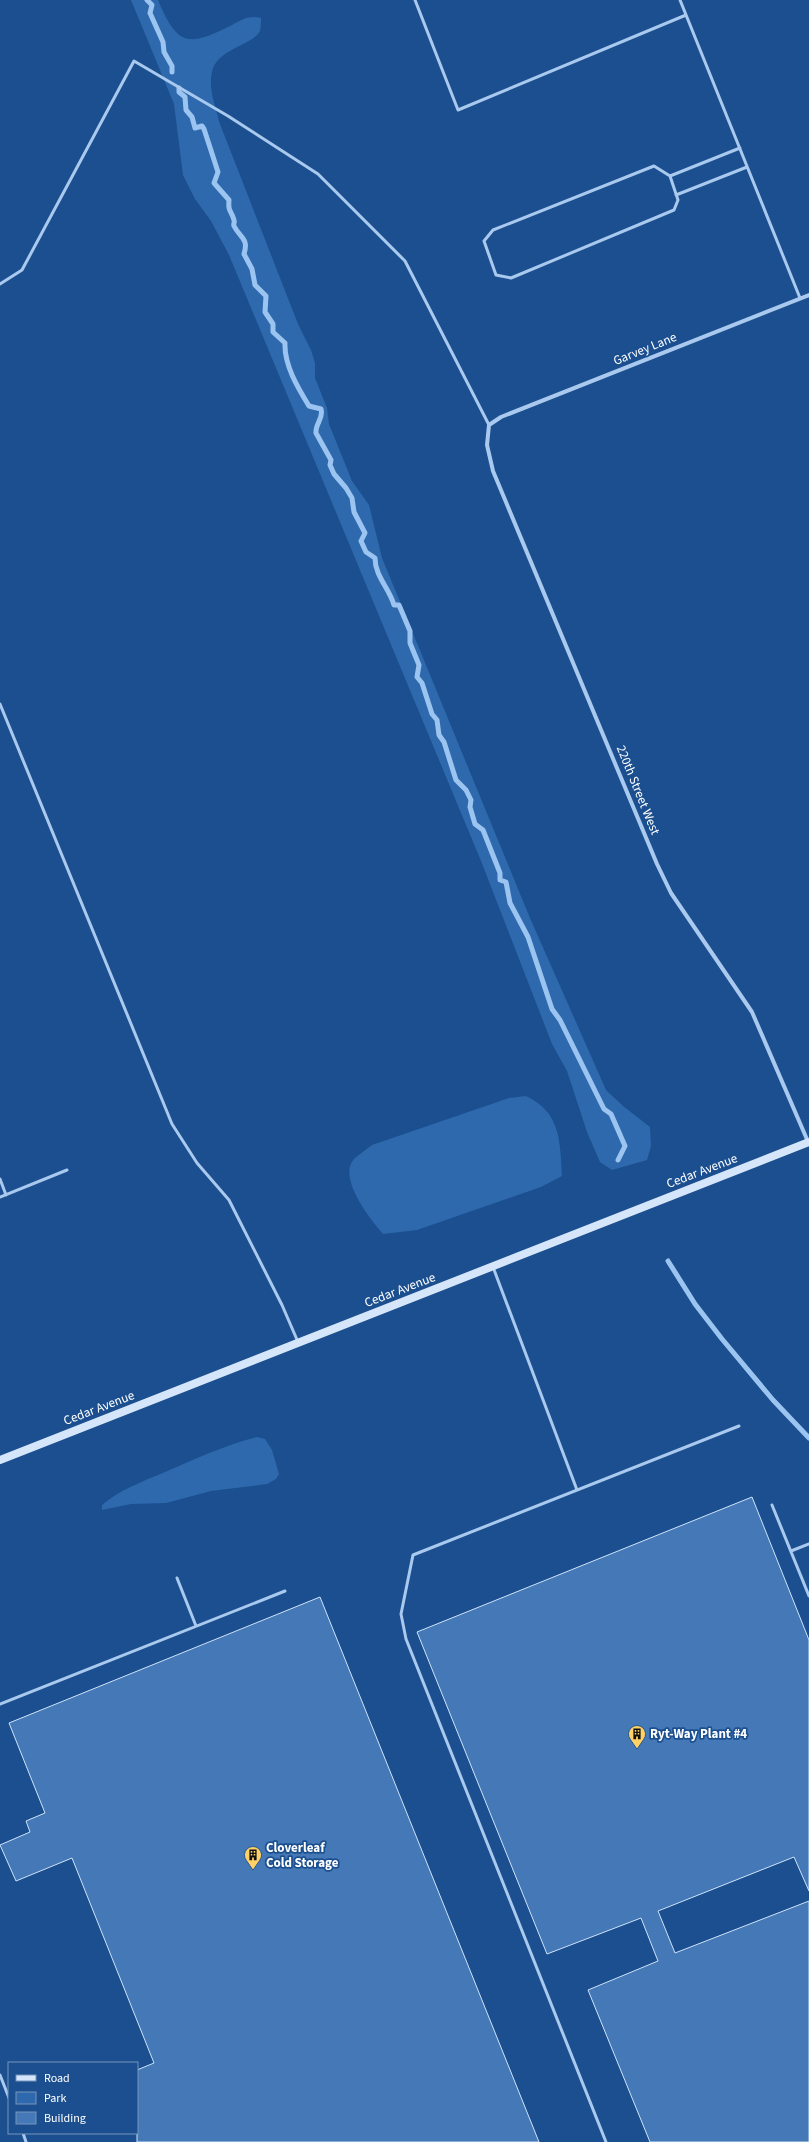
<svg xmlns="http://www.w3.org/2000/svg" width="809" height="2142" font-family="'Source Sans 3',sans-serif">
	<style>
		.green { fill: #2e69ad }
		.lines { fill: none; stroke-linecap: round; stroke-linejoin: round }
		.stream { stroke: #9cc4f0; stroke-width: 5 }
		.building { fill: #4478b7; stroke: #cfe3fa }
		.service { stroke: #a9c9ee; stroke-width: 3 }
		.minor { stroke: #a9c9ee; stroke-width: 4 }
		.secondary { stroke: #d6e6fa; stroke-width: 8 }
		.labels { text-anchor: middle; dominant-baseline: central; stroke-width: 3.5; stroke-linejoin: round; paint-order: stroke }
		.street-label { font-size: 13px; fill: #fff; stroke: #1b4f8f }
		.poi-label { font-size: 13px; font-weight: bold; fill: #fff; stroke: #1b4f8f; text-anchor: start }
	</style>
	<rect width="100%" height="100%" fill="#1b4f8f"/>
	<path class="green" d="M131 0H158C178 47 188 47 232 25 243 19 249 15 261 18 261 22 261 28 260 31 253 45 216 49 212 72 208 89 216 108 220 124L298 324 311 350 315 363V378L327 408 329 424 352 481 369 505 382 558 530 918 606 1090 623 1106 650 1127 651 1146 647 1160 612 1170 600 1162 587 1132 567 1071 552 1044 481 861 229 255 211 221 195 199 183 175 174 104Z
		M526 1096C561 1112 560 1142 562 1176L541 1187 417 1230 383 1234C371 1220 337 1178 354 1159 359 1154 366 1150 372 1145L509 1098Z
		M257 1437 265 1439 272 1450 279 1474 276 1479 267 1484 211 1491 166 1503 131 1504 102 1510V1505C119 1490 144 1481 165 1472 195 1459 225 1445 257 1437Z"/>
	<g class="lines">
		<path class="stream" d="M147 0 152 5 150 13 163 42 164 52 172 66V72
			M179 88V92L185 97 186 110 192 117 195 128 202 126 204 129 218 172 214 183 229 200C228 213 231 209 234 220 235 223 233 223 234 226 240 238 249 238 244 254L252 269 255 285 266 296 265 312 273 324V332L285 343C284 365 298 388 309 406L321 409C324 418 315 424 316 433L331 460 330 465 334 474 346 488 352 498 354 512 365 533 361 541 366 552 375 558C375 576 389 588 394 605H399L410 631V643L419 665 417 677 422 683 432 714 437 720 439 735 444 742 456 780 466 790 471 800 470 807 475 824 483 830 500 873V880L506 882 510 903 528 937 552 1009 560 1020 604 1109 611 1114 625 1146 618 1160
			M668 1261 695 1304 722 1339 773 1400 809 1438"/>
	</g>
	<path class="building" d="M752 1497 809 1640V1891L794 1857 658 1911 675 1953 809 1901V2142H650L588 1990 658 1961 641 1918 547 1954 417 1632Z
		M320 1597 539 2142H137V2070L154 2063 72 1858 16 1881 0 1845 30 1832 26 1821 45 1813 9 1723Z"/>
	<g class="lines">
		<path class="service" d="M415 0 458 110 686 15
			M680 0 800 298
			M654 166 670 176 678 200 674 210 511 278 496 275 484 241 493 230Z
			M670 176 740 148
			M676 195 747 167
			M0 284 22 270 134 61 228 116 318 174 405 261 489 425
			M0 704 172 1124 197 1163 229 1200 282 1305 298 1342
			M0 1179 6 1195
			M0 1197 67 1170
			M493 1267 577 1490
			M772 1505 809 1596
			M791 1551 809 1544
			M177 1578 196 1626
			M0 1704 285 1591
			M0 2075 9 2098
			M23 2133 26 2142
			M606 2142 406 1639 401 1614 413 1555 739 1426"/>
		<path class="minor" d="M809 1144 752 1012 671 893 657 864 493 471 487 445 489 425 501 417 809 295"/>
		<path class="secondary" d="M0 1460 809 1142"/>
	</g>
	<defs>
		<symbol id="building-pin" viewBox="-11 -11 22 30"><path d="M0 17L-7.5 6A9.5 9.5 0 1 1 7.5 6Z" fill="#ffd166" stroke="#1b4f8f"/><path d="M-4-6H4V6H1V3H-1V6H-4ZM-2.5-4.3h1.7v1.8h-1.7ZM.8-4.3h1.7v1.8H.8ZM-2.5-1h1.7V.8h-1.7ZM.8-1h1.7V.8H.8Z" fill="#111"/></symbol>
	</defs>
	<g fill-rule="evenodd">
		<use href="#building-pin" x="627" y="1724" width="20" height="27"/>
		<use href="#building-pin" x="243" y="1845" width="20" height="27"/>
	</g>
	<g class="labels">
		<g class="street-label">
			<text transform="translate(645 349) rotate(-22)">Garvey Lane</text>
			<text transform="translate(638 790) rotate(68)">220th Street West</text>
			<text transform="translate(702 1171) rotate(-21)">Cedar Avenue</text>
			<text transform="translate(400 1290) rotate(-21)">Cedar Avenue</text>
			<text transform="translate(99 1408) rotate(-21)">Cedar Avenue</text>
		</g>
		<g class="poi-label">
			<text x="650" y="1734">Ryt-Way Plant #4</text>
			<text x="266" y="1848">Cloverleaf<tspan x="266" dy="15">Cold Storage</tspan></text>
		</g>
	</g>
	<rect x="8" y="2062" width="130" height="72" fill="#1b4f8f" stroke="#7695bc"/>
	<rect x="16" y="2075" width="20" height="6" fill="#d6e6fa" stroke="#7695bc"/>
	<text x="44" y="2082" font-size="12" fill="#ffffff">Road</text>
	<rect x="16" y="2092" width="20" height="12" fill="#2e69ad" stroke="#7695bc"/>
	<text x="44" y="2102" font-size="12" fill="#ffffff">Park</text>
	<rect x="16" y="2112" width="20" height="12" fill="#4478b7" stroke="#7695bc"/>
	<text x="44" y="2122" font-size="12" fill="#ffffff">Building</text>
</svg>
